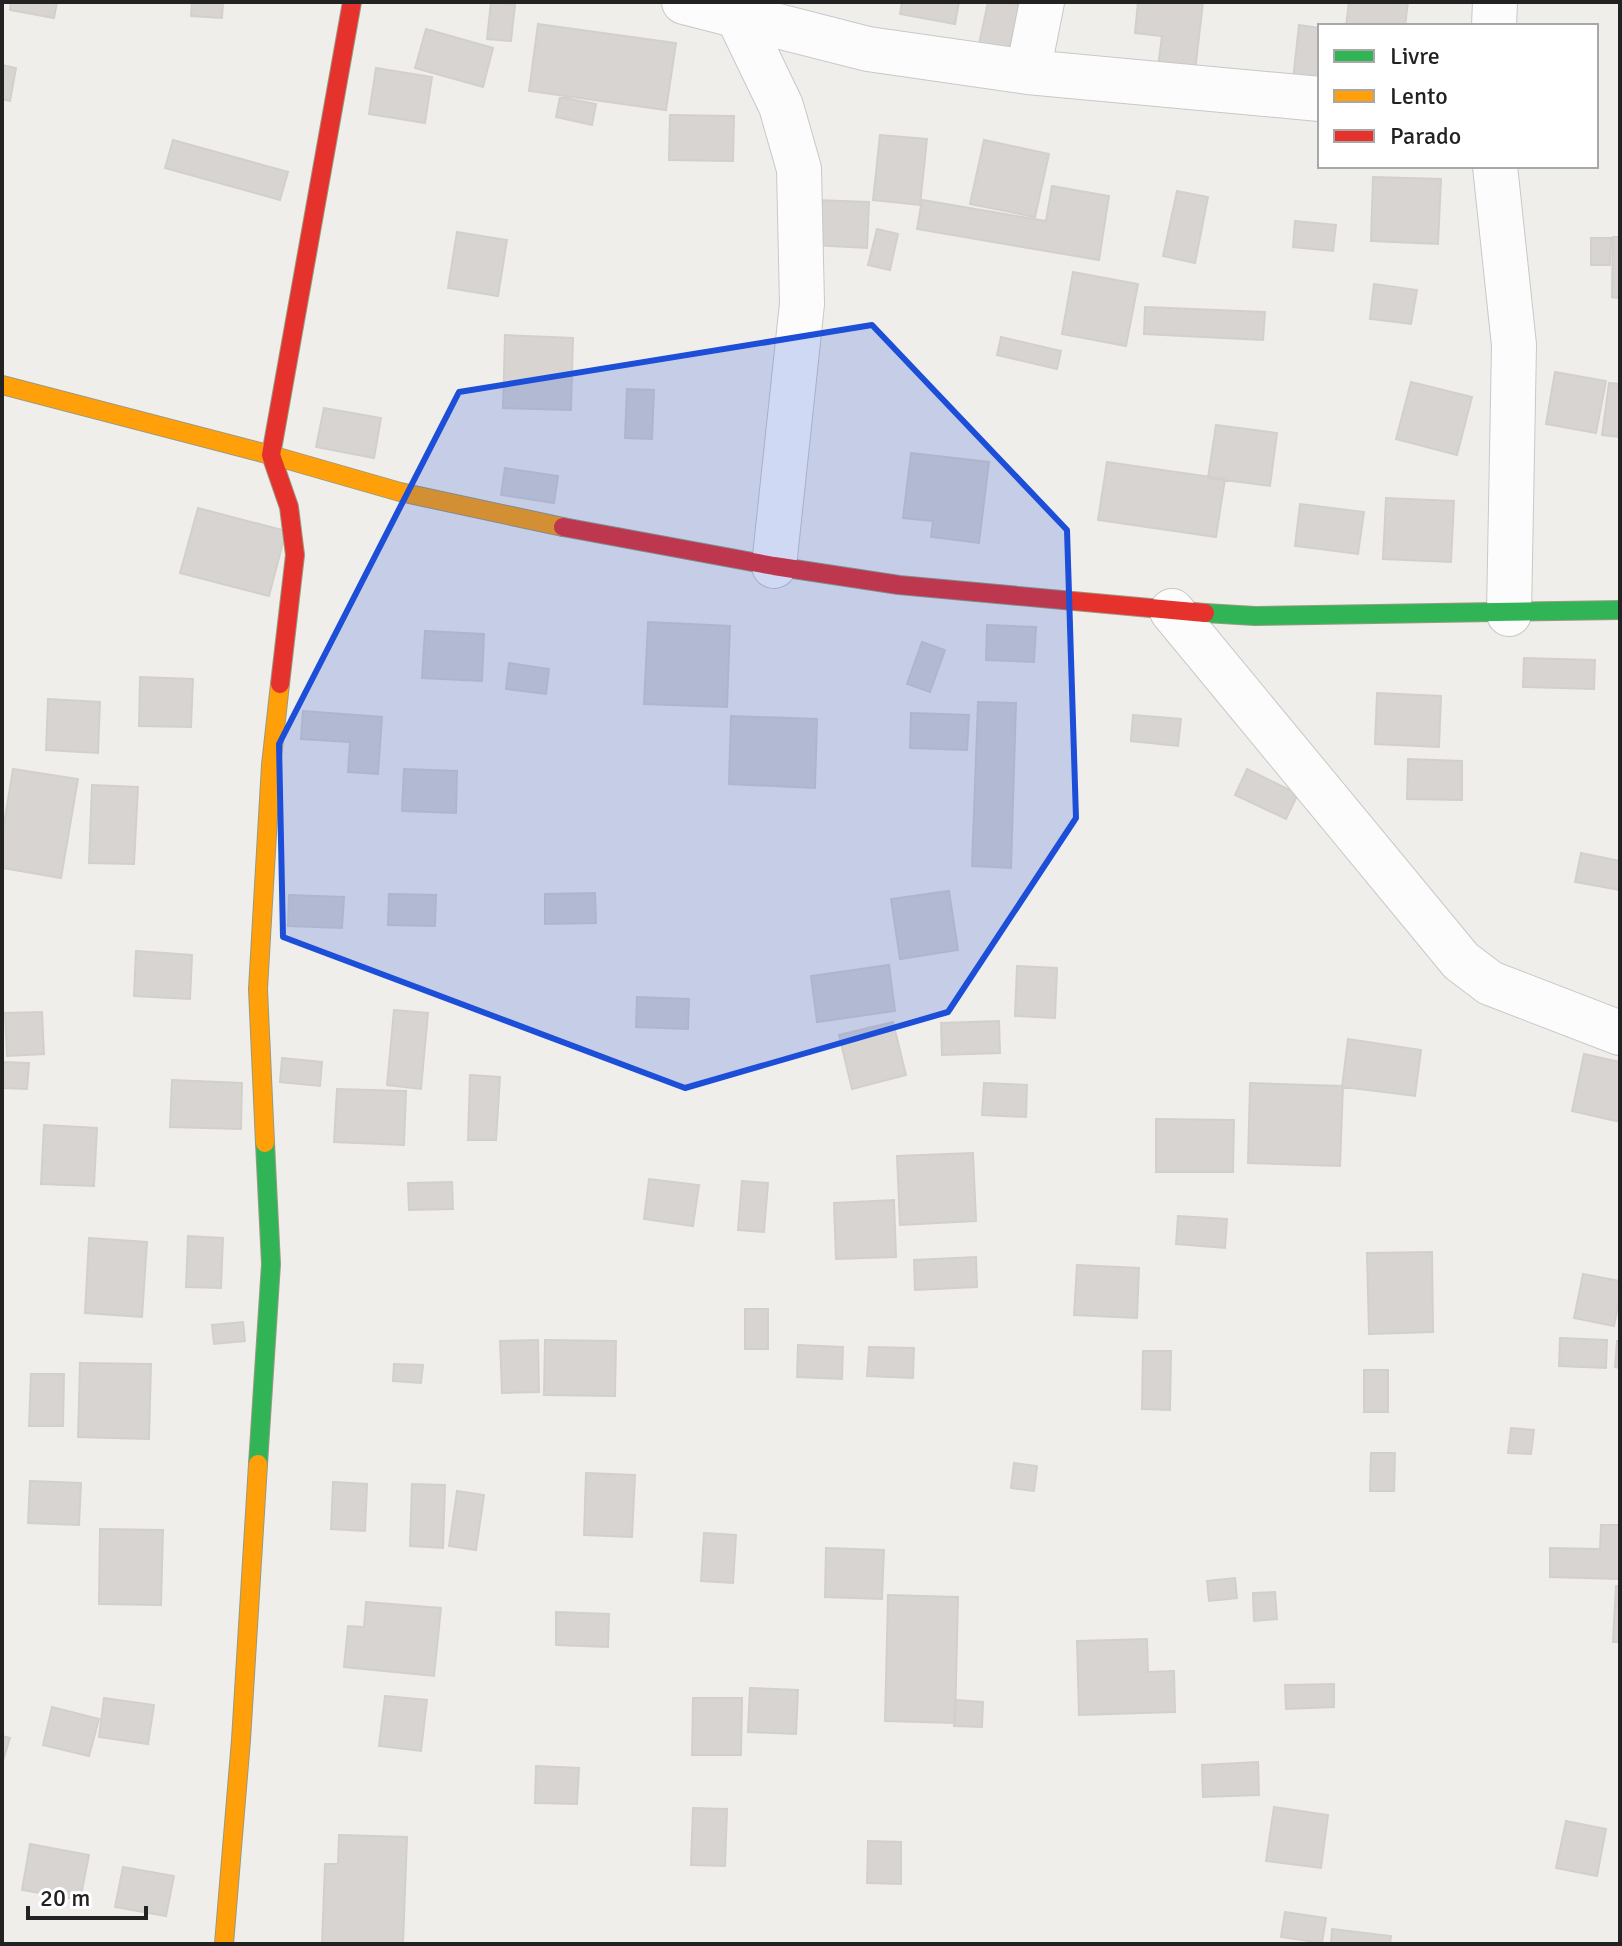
<svg xmlns="http://www.w3.org/2000/svg" width="1622" height="1946" font-family="Signika,sans-serif">
	<style>
		.building { fill: #d7d4d2; stroke: #d3d0cc; stroke-width: 2 }
		.lines { fill: none; stroke-linecap: round; stroke-linejoin: round }
		.street-casing { stroke: #c9c8c7; stroke-width: 46 }
		.fast-casing { stroke: #999a82; stroke-width: 20 }
		.slow-casing { stroke: #999a82; stroke-width: 20 }
		.jam-casing { stroke: #999a82; stroke-width: 20 }
		.street { stroke: #fdfcfc; stroke-width: 44 }
		.fast { stroke: #30b455; stroke-width: 18 }
		.slow { stroke: #ff9f0a; stroke-width: 18 }
		.jam { stroke: #e5322d; stroke-width: 18 }
		.marked { fill: #1d4ed8; fill-opacity: 0.2; stroke: #1d4ed8; stroke-width: 6; stroke-linejoin: round }
	</style>
	<rect width="100%" height="100%" fill="#f0eeeb"/>
	<path class="building" d="M11 2H57L54 18 10 10Z
		M192 2H223L222 18 191 16Z
		M491 2 515 5 511 41 487 39Z
		M902 2H959L955 24 900 14Z
		M988 2 1019 4 1006 64 976 58Z
		M1138 2H1203L1194 80 1157 75 1162 36 1135 33Z
		M1349 2H1408L1405 26H1346Z
		M538 24 676 43 666 110 529 91Z
		M1299 25 1320 28V84L1293 80Z
		M426 29 493 48 483 87 415 68Z
		M2 65 16 68 10 101 2 99Z
		M376 68 432 77 425 123 369 114Z
		M560 97 596 104 592 125 556 117Z
		M670 115 734 116 733 161 669 160Z
		M880 135 927 139 920 205 873 200Z
		M173 140 288 172 280 200 165 168Z
		M984 140 1049 154 1035 217 970 204Z
		M1373 177 1441 179 1438 244 1371 241Z
		M1052 186 1109 196 1099 260 917 229 922 200 1046 221Z
		M1177 191 1208 197 1195 263 1163 256Z
		M815 200 869 202 867 248 813 245Z
		M1295 221 1336 225 1333 251 1293 247Z
		M877 229 898 234 890 270 868 265Z
		M457 232 507 240 498 296 448 288Z
		M1613 237H1620V298L1612 297Z
		M1591 238H1611L1610 265H1591Z
		M1073 272 1138 284 1126 346 1062 334Z
		M1374 284 1417 290 1411 324 1370 319Z
		M1145 307 1265 312 1263 340 1144 334Z
		M505 335 573 338 571 410 503 408Z
		M1001 337 1061 351 1057 369 997 355Z
		M1555 372 1606 381 1596 433 1546 424Z
		M1411 382 1472 397 1457 455 1396 439Z
		M1609 383 1620 384V437L1602 435Z
		M627 389 654 390 652 439 625 438Z
		M324 408 381 418 374 458 316 447Z
		M1216 425 1277 433 1270 486 1208 478Z
		M911 453 989 462 979 543 931 537 933 521 903 518Z
		M1107 462 1225 479 1216 537 1098 520Z
		M505 468 558 476 554 503 501 495Z
		M1386 498 1454 501 1451 562 1383 559Z
		M1300 504 1364 512 1358 554 1295 546Z
		M198 508 286 531 269 596 180 573Z
		M648 622 730 626 727 707 644 704Z
		M987 625 1036 627 1034 662 986 660Z
		M425 631 484 634 482 681 422 678Z
		M922 642 945 650 930 692 907 684Z
		M1524 658 1595 660 1594 689 1523 687Z
		M509 663 549 669 546 694 506 689Z
		M140 677 193 679 191 727 139 726Z
		M1377 693 1441 696 1439 747 1375 744Z
		M48 699 100 702 98 753 46 750Z
		M978 702 1016 703 1011 868 972 866Z
		M303 711 382 717 378 774 348 772 350 742 301 739Z
		M911 713 969 715 967 750 910 748Z
		M1133 715 1181 719 1178 746 1131 741Z
		M731 716 817 719 815 788 729 784Z
		M1408 759 1462 761V800L1407 799Z
		M13 769 78 779 61 878 2 868V836Z
		M404 769 457 771 456 813 402 811Z
		M1247 769 1298 794 1286 819 1235 795Z
		M92 785 138 787 134 864 89 863Z
		M1581 853 1620 861V890L1575 882Z
		M949 891 958 950 900 959 891 899Z
		M595 893 596 923 545 924V894Z
		M389 894 436 895 435 926 388 925Z
		M289 895 344 897 342 928 288 926Z
		M136 951 192 955 190 999 134 996Z
		M889 965 895 1011 817 1022 811 976Z
		M1017 966 1057 968 1055 1018 1015 1016Z
		M637 997 689 999 688 1029 636 1027Z
		M394 1010 428 1013 421 1089 387 1085Z
		M42 1012 44 1054 7 1056 5 1013Z
		M999 1021 1000 1053 942 1055 941 1023Z
		M893 1022 906 1075 852 1089 839 1035Z
		M1348 1039 1421 1050 1415 1096 1342 1087Z
		M1584 1054 1620 1062V1122L1572 1111Z
		M282 1058 322 1062 320 1086 280 1082Z
		M2 1062 29 1063 27 1089 2 1088Z
		M470 1075 500 1077 496 1140H468Z
		M172 1080 242 1083 241 1129 170 1127Z
		M984 1083 1027 1085 1026 1117 982 1115Z
		M1250 1083 1343 1086 1340 1166 1248 1163Z
		M337 1089 406 1091 404 1145 334 1142Z
		M1156 1119 1234 1120 1233 1172H1156Z
		M44 1125 97 1128 94 1186 41 1184Z
		M973 1153 976 1221 900 1225 897 1156Z
		M649 1179 699 1185 693 1226 644 1219Z
		M742 1181 768 1183 764 1232 738 1230Z
		M452 1182 453 1209 409 1210 408 1183Z
		M894 1200 896 1257 836 1259 834 1203Z
		M1178 1216 1227 1219 1225 1248 1176 1244Z
		M188 1236 223 1238 221 1288 186 1287Z
		M89 1238 147 1242 142 1317 85 1313Z
		M1432 1252 1433 1332 1369 1334 1367 1253Z
		M976 1257 977 1287 915 1290 914 1260Z
		M1077 1265 1139 1268 1137 1318 1074 1315Z
		M1583 1274 1620 1281V1297L1614 1326 1574 1318Z
		M745 1309H768V1349H745Z
		M243 1322 245 1341 214 1344 212 1325Z
		M1560 1338 1607 1340 1606 1368 1559 1366Z
		M538 1340 539 1392 502 1393 500 1341Z
		M545 1340 616 1341 615 1396 544 1395Z
		M1617 1341H1620V1368L1615 1367Z
		M798 1345 843 1347 842 1379 797 1377Z
		M869 1347 914 1348 913 1378 867 1376Z
		M1143 1351H1171L1170 1410 1142 1409Z
		M80 1363 151 1364 149 1439 78 1437Z
		M394 1364 423 1365 421 1383 393 1381Z
		M1364 1370H1388V1412H1364Z
		M31 1374H64L63 1426H29Z
		M1511 1428 1534 1430 1531 1454 1508 1453Z
		M1371 1453H1395L1394 1491H1370Z
		M1014 1463 1037 1466 1034 1491 1011 1488Z
		M586 1473 635 1475 632 1537 584 1535Z
		M30 1481 81 1483 79 1525 28 1523Z
		M333 1482 367 1484 365 1531 331 1529Z
		M412 1484 445 1485 443 1548 410 1546Z
		M457 1491 484 1495 476 1550 449 1546Z
		M1601 1525H1620V1579L1550 1577V1548L1600 1549Z
		M100 1529 163 1530 161 1605 99 1604Z
		M704 1533 736 1535 733 1583 701 1581Z
		M826 1548 884 1550 882 1599 825 1597Z
		M1235 1578 1237 1598 1209 1601 1207 1581Z
		M1616 1586H1620V1642H1613Z
		M1275 1592 1277 1619 1254 1621 1253 1593Z
		M888 1595 958 1597 955 1723 885 1721Z
		M366 1602 441 1608 434 1676 344 1667 348 1626 364 1627Z
		M556 1612 609 1614 608 1647 556 1645Z
		M1147 1639 1148 1672 1174 1671 1175 1712 1079 1715 1077 1641Z
		M1334 1684V1707L1286 1709 1285 1685Z
		M750 1688 798 1690 796 1734 748 1732Z
		M385 1696 427 1700 421 1751 379 1746Z
		M104 1698 154 1705 148 1744 99 1737Z
		M693 1698H742L741 1755H692Z
		M955 1700 983 1702 982 1727 954 1726Z
		M52 1707 99 1719 89 1756 43 1745Z
		M2 1736 10 1738 2 1764Z
		M1258 1762 1259 1795 1203 1797 1202 1765Z
		M536 1766 579 1768 577 1804 535 1803Z
		M1274 1807 1328 1815 1321 1868 1266 1861Z
		M693 1808 727 1809 725 1866 691 1865Z
		M1566 1821 1606 1829 1597 1876 1556 1868Z
		M339 1835 407 1837 403 1944H322L325 1864H338Z
		M868 1841 901 1842V1884L867 1883Z
		M30 1844 89 1855 80 1900 22 1890Z
		M123 1867 174 1876 166 1916 115 1907Z
		M1285 1912 1326 1918 1322 1943 1281 1937Z
		M1332 1929 1391 1936 1390 1944H1331Z"/>
	<g class="lines">
		<defs>
			<path id="street" d="M684 2 868 49 1028 72 1320 99
				M738 17 781 106 799 169 802 304 774 566
				M1494 26 1495 2
				M1028 72 1042 2
				M1495 166 1514 345 1509 614
				M1172 611 1461 961 1490 983 1620 1033"/>
			<path id="fast" d="M1205 613 1255 616 1620 610
				M258 1464 271 1264 265 1143"/>
			<path id="slow" d="M2 385 271 455 400 492 563 527
				M265 1143 258 989 271 765 280 684
				M224 1944 241 1740 258 1464"/>
			<path id="jam" d="M563 527 774 566 899 585 1205 613
				M280 684 295 555 289 507 271 455 352 2"/>
		</defs>
		<use href="#street" class="street-casing"/>
		<use href="#fast" class="fast-casing"/>
		<use href="#slow" class="slow-casing"/>
		<use href="#jam" class="jam-casing"/>
		<use href="#street" class="street"/>
		<use href="#fast" class="fast"/>
		<use href="#slow" class="slow"/>
		<use href="#jam" class="jam"/>
	</g>
	<path class="marked" d="M872 325 1067 530 1076 818 948 1012 685 1088 283 937 279 744 459 392Z"/>
	<rect width="1622" height="1946" fill="none" stroke="#222222" stroke-width="8"/>
	<rect x="1318" y="24" width="280" height="144" fill="#ffffff" stroke="#a7a7a7" stroke-width="2"/>
	<rect x="1334" y="50" width="40" height="12" fill="#30b455" stroke="#a7a7a7" stroke-width="2"/>
	<text x="1390" y="64" font-size="24" fill="#222222">Livre</text>
	<rect x="1334" y="90" width="40" height="12" fill="#ff9f0a" stroke="#a7a7a7" stroke-width="2"/>
	<text x="1390" y="104" font-size="24" fill="#222222">Lento</text>
	<rect x="1334" y="130" width="40" height="12" fill="#e5322d" stroke="#a7a7a7" stroke-width="2"/>
	<text x="1390" y="144" font-size="24" fill="#222222">Parado</text>
	<path d="M28 1906v12h118v-12" fill="none" stroke="#222222" stroke-width="4"/>
	<text x="40" y="1906" font-size="24" fill="#222222" stroke="#ffffff" stroke-width="6" paint-order="stroke">20 m</text>
</svg>
